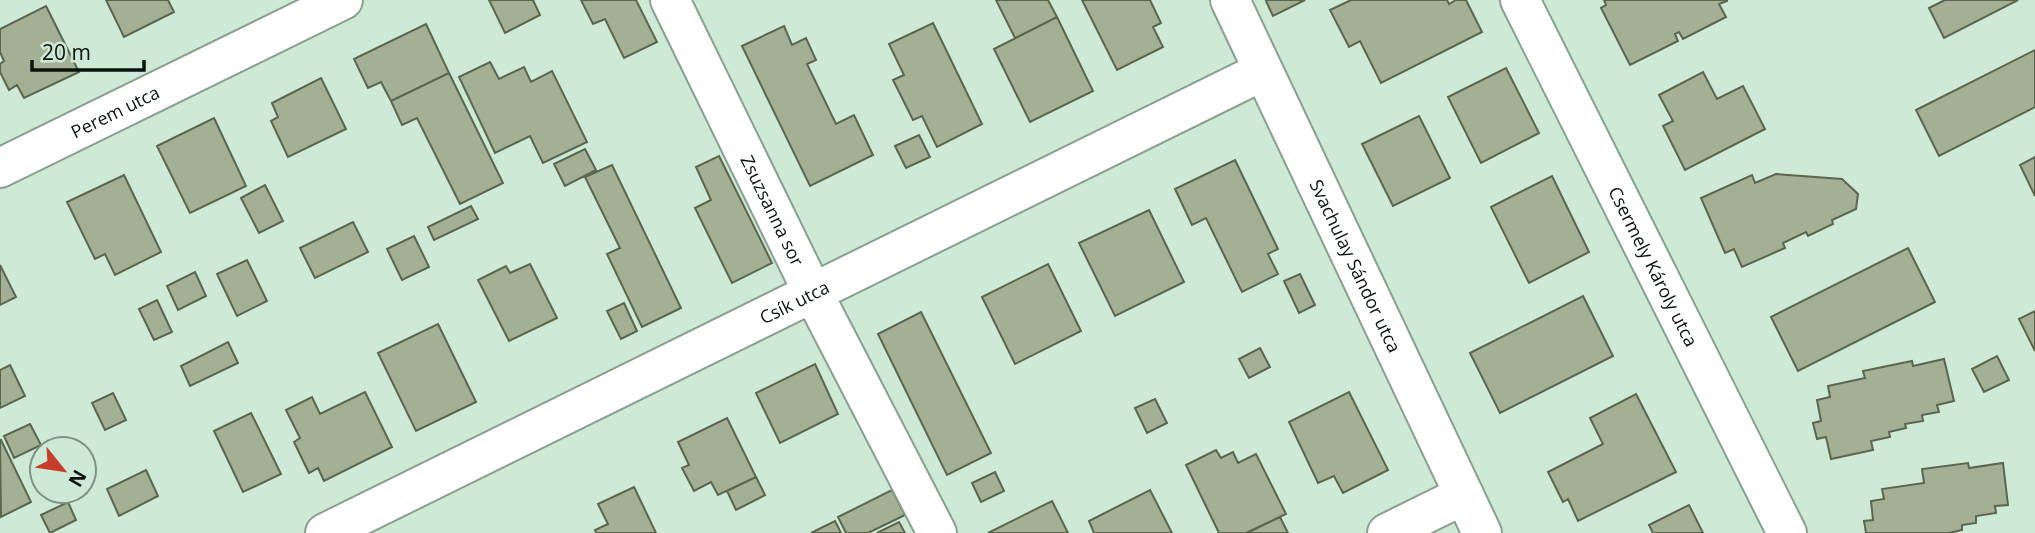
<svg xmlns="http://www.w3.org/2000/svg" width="2035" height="533" font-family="'Open Sans',sans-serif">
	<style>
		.building { fill: #a3b096; stroke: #5b664f; stroke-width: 2 }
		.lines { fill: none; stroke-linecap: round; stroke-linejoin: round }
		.minor-casing { stroke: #87a18e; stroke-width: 42 }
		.minor { stroke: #fff; stroke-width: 38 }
		.labels { text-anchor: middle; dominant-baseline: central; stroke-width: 5; stroke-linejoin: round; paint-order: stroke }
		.street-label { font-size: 18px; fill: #09130c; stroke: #cee9d5 }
	</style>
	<rect width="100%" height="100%" fill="#cee9d5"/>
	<path class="building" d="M106 0H168L174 12 124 37Z
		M489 0H533L540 15 505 33Z
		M581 0H636L657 42 624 58 605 19 593 24Z
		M996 0H1048L1057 17 1015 38Z
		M1082 0H1150L1161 23 1153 27 1163 47 1117 70Z
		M1268 0H1305L1273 16 1266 1Z
		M1351 0H1447L1449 4 1456 0H1466L1482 32 1381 83 1360 41 1349 47 1330 10Z
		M1604 0H1727V1L1719 4 1726 17 1683 39 1679 32 1675 34 1678 41 1630 65 1601 8 1606 5Z
		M1945 0H2018L1944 38 1929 8Z
		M46 6 79 72 24 98 17 85 9 90 0 72V64L4 61 0 52V29Z
		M1057 17 1093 91 1030 122 994 49Z
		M933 23 982 124 937 147 922 116 913 120 893 80 904 75 889 44Z
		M426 24 449 73 391 101 381 82 368 88 354 59Z
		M784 26 792 45 806 38 816 60 807 64 836 124 854 115 873 155 810 186 742 46Z
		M2035 50V107L1939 156 1916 110Z
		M490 62 499 79 524 67 531 82 552 71 587 142 543 163 530 136 495 153 459 77Z
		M1506 68 1539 133 1481 163 1448 97Z
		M1703 72 1717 99 1743 86 1765 129 1685 170 1663 126 1673 121 1659 95Z
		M449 73 503 183 460 204 417 118 402 125 391 101Z
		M321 78 346 129 288 157 271 121 278 117 272 103Z
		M1419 116 1450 178 1393 206 1362 144Z
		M214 118 246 186 190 213 157 146Z
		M919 135 930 157 906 168 895 146Z
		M585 149 596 170 565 186 554 164Z
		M719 156 772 263 732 283 695 208 711 200 696 167Z
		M2035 157V196L2020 165Z
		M1235 160 1278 249 1268 254 1278 274 1242 292 1206 218 1192 225 1175 189Z
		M612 165 681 308 642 327 607 254 620 248 585 177Z
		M1776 174 1842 179 1858 194 1856 209 1832 220 1833 224 1808 236 1806 232 1783 243 1785 248 1742 267 1734 249 1725 253 1701 198 1752 175 1755 183Z
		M124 175 161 252 115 275 105 254 95 259 67 202Z
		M1552 176 1589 252 1529 283 1491 207Z
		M265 185 283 221 259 233 241 198Z
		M471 206 478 219 434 240 428 227Z
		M1149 210 1184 282 1115 316 1079 243Z
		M353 222 368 252 315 278 300 248Z
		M414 236 429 267 402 280 387 249Z
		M1908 248 1935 302 1798 371 1771 317Z
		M247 260 267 301 237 316 217 274Z
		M530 264 557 318 509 341 478 280 506 266 510 273Z
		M1048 264 1081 331 1015 364 982 297Z
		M0 265 16 297 0 305Z
		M195 272 206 296 178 310 167 286Z
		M1300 274 1315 305 1299 313 1284 281Z
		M1583 296 1613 356 1500 413 1470 353Z
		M157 300 172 332 154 340 139 309Z
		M624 303 637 331 621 339 607 311Z
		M2035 311V351L2019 319Z
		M921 312 991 453 947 475 878 334Z
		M438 324 476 402 416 431 378 353Z
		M228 342 238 363 190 386 181 366Z
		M1260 348 1270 367 1249 378 1239 359Z
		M1997 356 2009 380 1984 392 1972 369Z
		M1944 359 1954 401 1937 405 1939 412 1922 415 1923 421 1905 424 1906 428 1889 432 1890 437 1871 441 1873 450 1831 459 1826 437 1817 439 1813 423 1821 421 1817 400 1830 397 1828 386 1865 378 1863 371 1912 361 1913 366Z
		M815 364 838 414 780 443 756 393Z
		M10 365 25 396 0 408V370Z
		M365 392 392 447 324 481 318 468 309 473 294 442 300 438 286 410 312 397 320 414Z
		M1349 392 1388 470 1343 493 1334 476 1318 483 1289 422Z
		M113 393 126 420 105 430 92 403Z
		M1636 394 1676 472 1578 521 1568 499 1563 502 1548 472 1603 444 1590 418Z
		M1155 399 1167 423 1147 433 1135 408Z
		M251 413 281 474 243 492 214 431Z
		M727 418 756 477 718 495 711 482 694 491 682 468 689 465 678 442Z
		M30 424 41 445 14 458 4 436Z
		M1 440 31 502 1 517 0 441Z
		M1216 450 1221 458 1233 452 1238 463 1256 454 1286 514 1246 533H1219L1186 465Z
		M1968 463 1969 468 2003 463 2008 505 1995 506 1996 513 1976 516V523L1962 525V530L1949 533H1866L1864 521 1873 520 1871 501 1884 499 1882 489 1924 483 1922 469Z
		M146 470 158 496 119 516 107 489Z
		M995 472 1004 491 981 502 972 483Z
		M756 477 765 495 736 510 727 491Z
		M634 487 656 533H596L595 530 608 524 598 504Z
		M892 490 905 515 868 533H846L838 517Z
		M1150 490 1172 533H1094L1089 521Z
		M1052 501 1068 533H988Z
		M68 502 76 520 50 533 41 515Z
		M1689 505 1703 533H1653L1649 525Z
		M1280 517 1288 533H1250L1249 532Z
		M835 521 841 533H811Z
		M899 522 905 533H877Z"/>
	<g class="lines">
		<defs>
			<g id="minor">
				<path id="s1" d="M670 0 813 293 937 533"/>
				<path id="s2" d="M1230 0 1482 533"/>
				<path id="s3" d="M1520 0 1787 533"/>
				<path id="s4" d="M0 168 343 0"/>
				<path id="s5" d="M325 533 1263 71"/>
				<path d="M1387 533 1464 495"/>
			</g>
		</defs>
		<use href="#minor" class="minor-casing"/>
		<use href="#minor" class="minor"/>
	</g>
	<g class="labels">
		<g class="street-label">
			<text stroke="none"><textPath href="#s4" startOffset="128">Perem utca</textPath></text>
			<text stroke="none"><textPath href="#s1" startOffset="234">Zsuzsanna sor</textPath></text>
			<text stroke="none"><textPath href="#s3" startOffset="298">Csermely Károly utca</textPath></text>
			<text stroke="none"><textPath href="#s2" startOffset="294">Svachulay Sándor utca</textPath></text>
			<text stroke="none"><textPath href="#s5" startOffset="523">Csík utca</textPath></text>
		</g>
	</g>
	<g transform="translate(63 470) rotate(120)"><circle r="33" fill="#cee9d5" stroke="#7f9385" stroke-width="2"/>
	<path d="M0-5L12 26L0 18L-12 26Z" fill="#c83c2a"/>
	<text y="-10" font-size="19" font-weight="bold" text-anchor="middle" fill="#09130c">N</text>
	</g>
	<path d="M32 60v10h112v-10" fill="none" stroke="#09130c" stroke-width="3.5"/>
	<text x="42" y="60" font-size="21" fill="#09130c" stroke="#cee9d5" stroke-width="5" paint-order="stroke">20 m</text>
</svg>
